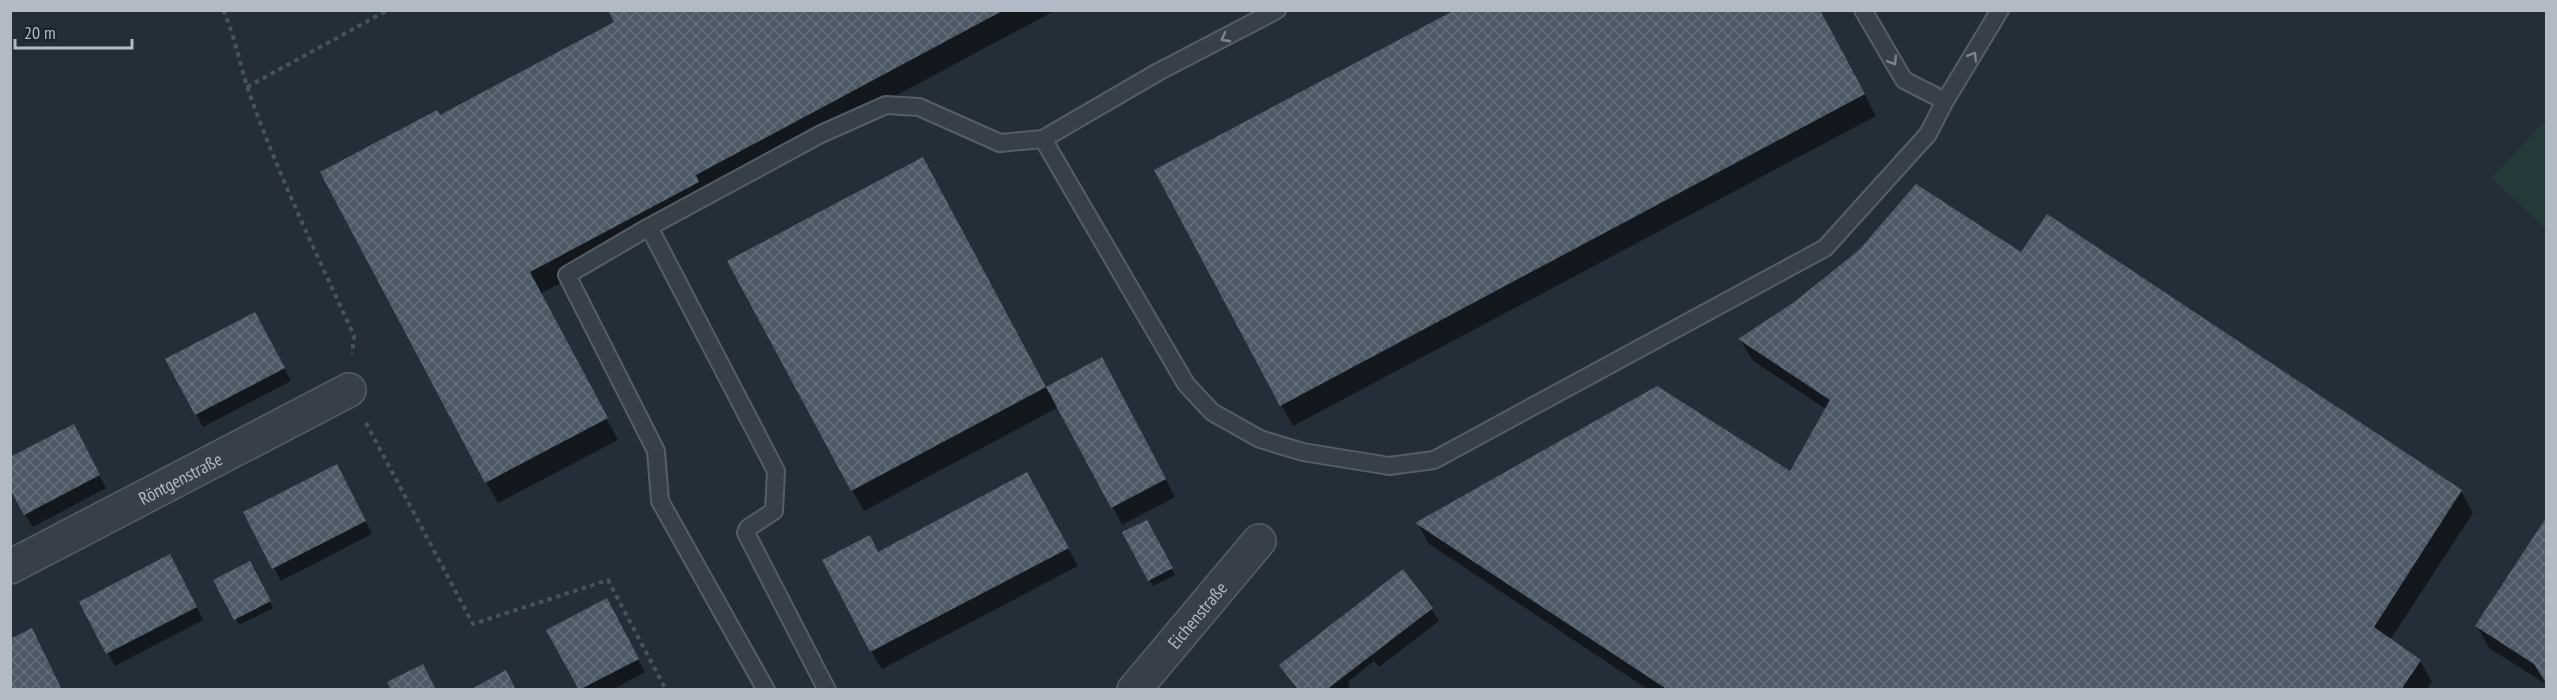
<svg xmlns="http://www.w3.org/2000/svg" width="2557" height="700" font-family="'PT Sans Narrow',sans-serif">
	<style>
		.green { fill: #253a3a }
		.shadow { fill: #0007 }
		.building { fill: url(#building-cross-hatch) }
		.lines { fill: none; stroke-linecap: round; stroke-linejoin: round }
		.service-casing { stroke: #555e67; stroke-width: 20 }
		.minor-casing { stroke: #555e67; stroke-width: 36 }
		.path { stroke: #435657; stroke-width: 4; stroke-dasharray: 4.5 4.5; stroke-linecap: butt }
		.service { stroke: #374049; stroke-width: 16 }
		.minor { stroke: #374049; stroke-width: 33 }
		.oneway { stroke: #7b848d }
		.labels { text-anchor: middle; dominant-baseline: central; stroke-width: 6; stroke-linejoin: round; paint-order: stroke }
		.street-label { font-size: 18px; fill: #b2bbc5; stroke: #1c252e }
	</style>
	<defs>
		<pattern id="building-cross-hatch" width="8" height="8" patternUnits="userSpaceOnUse" patternTransform="scale(1.5)"><rect width="8" height="8" fill="#4c5965"/><path d="M0 0l8 8M0 8l8-8" fill="none" stroke="#636f7a"/></pattern>
	</defs>
	<rect width="100%" height="100%" fill="#232e39"/>
	<path class="green" d="M2546 120V229L2492 178Z"/>
	<path class="shadow" d="M609 10H1056L707 197 710 203 540 294 618 440 498 503 486 482 439 117 616 23Z
		M1819 10 1876 116 1293 426 1281 405Z
		M935 180 1046 388 1102 359 1175 497 1122 525 1059 407 864 511 852 490Z
		M2021 255 2461 491 2473 513 2390 640 2420 661 2432 682 2427 690H1649L1429 544 1417 523 1790 473 1826 409 1752 360 1740 339Z
		M262 327 291 381 203 427 196 414Z
		M80 439 106 488 33 527 25 514Z
		M344 479 372 534 281 581 274 568Z
		M1037 492 1078 566 882 669 871 651 879 554Z
		M2546 520V684L2489 648 2477 626Z
		M1147 522 1175 575 1153 586 1124 533Z
		M249 563 273 608 239 625 215 581Z
		M177 568 203 620 115 666 81 602Z
		M1431 608 1439 621 1379 667 1374 661 1348 682 1350 690H1297L1281 665Z
		M613 612 645 672 612 690H580L548 631Z"/>
	<path class="building" d="M608 10H1004L696 175 699 182 530 272 608 418 485 483 320 172 437 110 440 115 614 22Z
		M1455 10H1820L1865 94 1280 406 1154 170Z
		M923 157 1046 387 851 491 727 261Z
		M1916 184 2021 252 2047 214 2462 490 2374 627 2421 660 2401 690H1668L1415 523 1657 386 1790 471 1830 400 1738 339 1793 303 1859 250Z
		M255 312 285 368 195 415 165 359Z
		M1102 357 1166 479 1111 508 1046 387Z
		M74 424 100 475 24 515 10 489V457Z
		M337 464 366 521 272 569 243 512Z
		M1027 472 1069 548 870 652 822 560 870 535 878 552Z
		M2546 518V683L2534 664 2475 626Z
		M1147 520 1173 568 1148 581 1122 532Z
		M170 554 197 607 106 654 79 602Z
		M250 561 271 601 234 620 213 580Z
		M1403 569 1433 608 1326 690H1298L1279 665Z
		M607 598 639 659 579 690 546 630Z
		M32 628 62 690H10V639Z
		M423 664 436 690H391L387 682Z
		M506 670 516 690H470Z"/>
	<g class="lines">
		<defs>
			<path id="service" d="M1863 10 1904 80 1945 101
				M1043 139 1186 384 1212 412 1260 439 1303 452 1389 466 1434 460 1825 248 1928 134 1945 101 2000 10
				M649 227 776 471 774 511 748 528 746 533 827 690
				M766 690 660 501 656 451 567 275 649 227 821 134 886 105 919 107 1000 143 1043 139 1158 72 1277 10"/>
			<g id="minor">
				<path id="s1" d="M10 567 349 390"/>
				<path id="s2" d="M1134 690 1259 541"/>
			</g>
		</defs>
		<use href="#service" class="service-casing"/>
		<use href="#minor" class="minor-casing"/>
		<path class="path" d="M223 10C235 36 239 62 248 89 277 173 317 254 354 336L352 354
			M247 87 388 10
			M366 423 473 624 608 580 666 690"/>
		<use href="#service" class="service"/>
		<use href="#minor" class="minor"/>
	</g>
	<defs><path id="oneway-chevron" d="M-2-3.5L2.5 0L-2 3.5" fill="none" stroke-width="1.6" stroke-linecap="round" stroke-linejoin="round" transform="scale(1.5)"/></defs>
	<g class="oneway">
		<use href="#oneway-chevron" transform="translate(1225 38) rotate(152)"/>
		<use href="#oneway-chevron" transform="translate(1973 56) rotate(-59)"/>
		<use href="#oneway-chevron" transform="translate(1893 61) rotate(59)"/>
	</g>
	<g class="labels">
		<g class="street-label">
			<text stroke="none"><textPath href="#s1" startOffset="192">Röntgenstraße</textPath></text>
			<text stroke="none"><textPath href="#s2" startOffset="98">Eichenstraße</textPath></text>
		</g>
	</g>
	<rect width="2557" height="700" fill="none" stroke="#b2bbc5" stroke-width="24"/>
	<path d="M15 39v9h117v-9" fill="none" stroke="#b2bbc5" stroke-width="3"/>
	<text x="24" y="39" font-size="18" fill="#b2bbc5" stroke="#1c252e" stroke-width="4.5" paint-order="stroke">20 m</text>
</svg>
